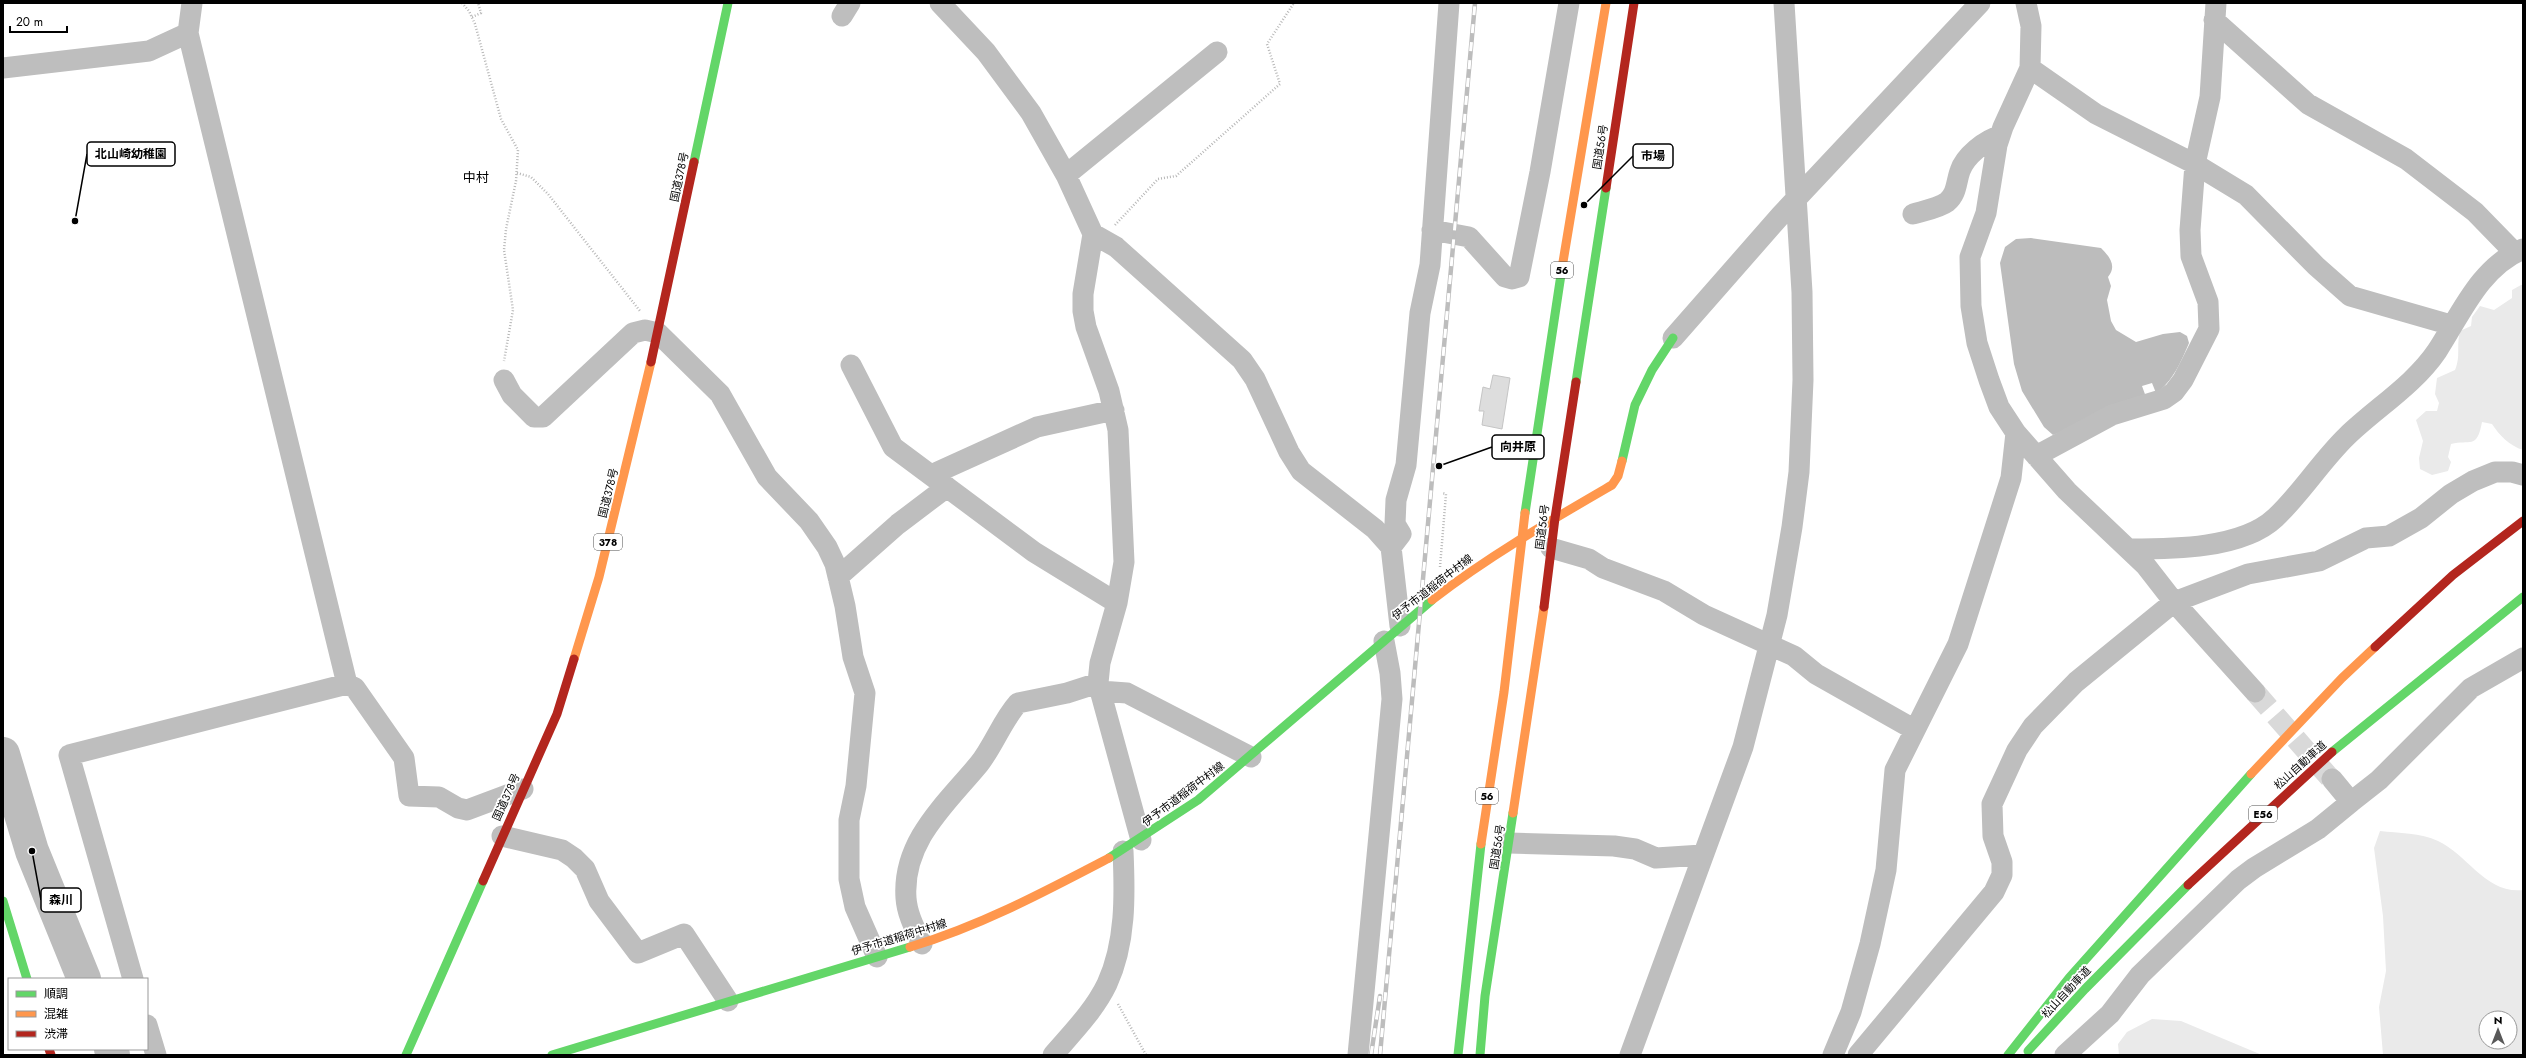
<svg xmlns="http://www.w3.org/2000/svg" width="2526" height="1058" font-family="Jost,'Noto Sans JP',sans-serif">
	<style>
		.green { fill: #eaeaea; fill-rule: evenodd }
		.water { fill: #bcbcbc }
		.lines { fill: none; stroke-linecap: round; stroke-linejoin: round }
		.river { stroke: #bcbcbc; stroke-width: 34 }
		.building { fill: #ddd; stroke: #c5c5c5 }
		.street-tunnel { stroke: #d9d9d9; stroke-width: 21; stroke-dasharray: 21 10; stroke-linecap: butt }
		.path { stroke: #b8b8b8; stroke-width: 2.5; stroke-dasharray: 1 2; stroke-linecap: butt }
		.street { stroke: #bebebe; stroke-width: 21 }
		.fast { stroke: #63d668; stroke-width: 9 }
		.slow { stroke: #ff974d; stroke-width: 9 }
		.jam { stroke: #b3261e; stroke-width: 9 }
		.rail-casing { stroke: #bdbdbd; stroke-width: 4.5 }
		.rail { stroke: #fff; stroke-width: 3; stroke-dasharray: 9; stroke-linecap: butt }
		.labels { text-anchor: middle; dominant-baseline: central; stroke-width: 3.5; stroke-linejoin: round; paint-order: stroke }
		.shield { fill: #fff; stroke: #4c4c4c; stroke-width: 1 }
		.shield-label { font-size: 10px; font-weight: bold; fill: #000 }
		.street-label { font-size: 11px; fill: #000; stroke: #fff }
		.quarter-label { font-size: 13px; fill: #000; stroke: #fff }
		.leader { fill: none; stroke: #000; stroke-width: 1.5 }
		.callout-dot { fill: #000; stroke: #fff; stroke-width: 1.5 }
		.callout { fill: #fff; stroke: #000; stroke-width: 1.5 }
		.callout-label { font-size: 12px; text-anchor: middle; font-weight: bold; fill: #000 }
	</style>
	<rect width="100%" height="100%" fill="#fff"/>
	<path class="green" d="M2521 285H2523V450C2510 446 2499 435 2492 424L2482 422C2477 450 2470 439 2451 444L2448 457 2451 462 2448 471 2432 475 2420 469 2419 458 2423 441 2416 420 2426 411H2437L2439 403 2435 394 2437 378 2455 370C2461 355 2456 347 2460 331L2471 326 2472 317 2480 306 2494 310 2512 298V290Z
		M2380 831C2398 833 2421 833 2438 841 2468 855 2486 894 2523 890V1055H2383L2379 1007 2386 971 2383 916 2374 848ZM2486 1018H2510V1042H2486Z
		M2152 1019 2181 1021 2262 1055H2119L2118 1044 2127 1032Z"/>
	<path class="water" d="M2031 238 2101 248C2110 257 2117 266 2108 277L2111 286 2107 300 2111 321 2116 330 2136 342 2163 334 2180 332 2187 336 2189 343C2182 360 2172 383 2156 393L2152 383 2142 386 2146 397 2053 435 2044 427 2022 391 2014 364 2000 263 2005 247 2016 239Z"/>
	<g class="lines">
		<path class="river" d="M3 754 32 851 84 979
			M111 1049 113 1055"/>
	</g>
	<path class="building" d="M1493 375 1510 378 1502 429 1482 425 1484 411H1479L1483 387 1490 389Z"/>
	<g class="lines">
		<path class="street-tunnel" d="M2255 692 2330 778"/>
		<path class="path" d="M462 3 469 11 475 24 501 119 518 150 516 181 506 229 504 250 513 310 504 361
			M472 17 481 13 478 3
			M517 173 531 177 548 194 640 311
			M1115 225 1158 179 1176 176 1280 84 1267 44 1294 3
			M1440 567 1446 494 1442 493
			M1118 1004 1146 1055"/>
		<path class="street" d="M940 3 986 52 1031 113 1066 175 1093 234 1083 294V311L1086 327 1109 391 1118 430 1124 562 1117 603 1100 663 1098 683 1141 840
			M2026 3 2031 26 2030 68 2003 127 1997 145 1986 213 1970 257 1971 306 1977 343 1989 380 1999 407 2016 433 2067 491 2146 566 2174 602 2255 692
			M842 16 850 3
			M2214 20 2308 104 2406 159 2475 212 2514 252
			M3 68 149 51 188 33
			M2030 68 2096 114 2195 164 2246 195 2316 266 2350 296 2451 325
			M1066 175 1217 52
			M1913 214C1923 211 1939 208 1947 202 1957 194 1956 182 1960 171 1965 156 1985 140 2000 136
			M1432 230 1469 237 1505 277 1512 279 1519 277 1540 172 1569 3
			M1093 234 1116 247 1242 360 1255 379 1289 452 1301 471 1375 529 1391 547 1400 626
			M1673 338 1781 215 1980 3
			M851 365 893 447 1034 552 1117 603
			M504 380 512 395 534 417H543L633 333 645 330 658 333 720 394 767 477 809 521 827 547 835 564 845 606 853 657 865 693 856 786 849 820V879L855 907 877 957
			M2036 456 2112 415 2164 399 2174 392 2183 380 2209 329 2208 302 2191 256 2190 230 2195 164 2210 97 2216 3
			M931 475 1037 427 1114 410
			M1391 547 1401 534 1395 524 1396 500 1406 465 1420 313 1430 265 1449 3
			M1551 548 1589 559 1603 568 1664 591 1704 615 1794 656 1816 674 1915 730
			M2130 549C2172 549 2242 549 2275 518 2301 494 2321 461 2347 436 2376 408 2414 385 2437 351 2461 314 2480 267 2523 249
			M838 577 898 524 947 487
			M347 684 355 688 404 758 409 796 439 797 458 808 467 810 523 789
			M1100 691 1127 693 1251 757
			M2332 779 2351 802 2379 780 2471 688 2523 658
			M502 836 562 850 574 858 585 869 599 901 638 953 684 934 728 1001
			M1509 843 1614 846 1635 849 1656 858 1702 855
			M922 944C915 929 907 914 906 898 902 841 946 804 979 764 994 745 1002 721 1018 703L1067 693 1098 683
			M133 979 69 755 347 684 188 33 192 3
			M147 1025 156 1055
			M1053 1055C1072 1033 1094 1011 1107 984 1126 943 1125 895 1123 851
			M1358 1055 1392 699 1390 673 1384 641
			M1630 1055 1743 747 1777 615 1792 527 1799 472 1803 380 1802 292 1784 3
			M1833 1055 1851 1012 1870 944 1886 870 1895 770 1958 644 2011 478 2016 433
			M1858 1055 1994 892 2002 875V862L1993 836 1992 804 2017 750 2033 726 2076 682 2174 602 2248 574 2319 561 2366 538 2389 536 2421 518 2451 494 2473 481 2495 472H2512L2523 475
			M2065 1055 2110 1014 2140 975 2238 880 2254 868 2318 829 2351 802"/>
		<path class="fast" d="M694 162 728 3
			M1576 382 1606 188
			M1622 461 1635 405 1652 370 1673 338
			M1525 513 1562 268
			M2332 752 2523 597
			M1109 858 1198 800 1432 600
			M3 901 27 979
			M2028 1051 2085 989 2188 885
			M406 1055 483 881
			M552 1055 910 947
			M1458 1055 1481 844
			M1480 1055 1485 996 1513 813
			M2008 1055 2069 978 2251 774"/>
		<path class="slow" d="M1562 268 1606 3
			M1432 600C1489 556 1550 521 1612 485L1618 476 1622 461
			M574 659 599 577 651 362
			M2251 774 2342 678 2375 647
			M1513 813 1544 607
			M1481 844 1504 692 1525 513
			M910 947C980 926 1044 892 1109 858"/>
		<path class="jam" d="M1606 188 1634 3
			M651 362 694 162
			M1544 607 1555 518 1576 382
			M2375 647 2453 575 2523 521
			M483 881 557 714 574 659
			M2188 885 2332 752
			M49 1049 51 1055"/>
		<defs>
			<path id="rail" d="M1371 1055 1380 996
				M1380 1055 1475 3"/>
		</defs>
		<use href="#rail" class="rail-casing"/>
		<use href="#rail" class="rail"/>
	</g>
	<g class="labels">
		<g class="shield">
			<rect x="1551" y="262" width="22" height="16" rx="3"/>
			<rect x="594" y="534" width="28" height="16" rx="3"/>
			<rect x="1476" y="788" width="22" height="16" rx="3"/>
			<rect x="2249" y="806" width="28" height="16" rx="3"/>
		</g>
		<g class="shield-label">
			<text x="1562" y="270">56</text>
			<text x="608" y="542">378</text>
			<text x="1487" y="796">56</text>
			<text x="2263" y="814">E56</text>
		</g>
		<g class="street-label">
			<text transform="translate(1600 147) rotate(-81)">国道56号</text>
			<text transform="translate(679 177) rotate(-78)">国道378号</text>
			<text transform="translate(608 493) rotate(-76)">国道378号</text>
			<text transform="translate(1542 527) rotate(-83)">国道56号</text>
			<text transform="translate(1432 587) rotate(-38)">伊予市道稲荷中村線</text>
			<text transform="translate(2300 765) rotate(-42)">松山自動車道</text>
			<text transform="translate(1183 794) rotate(-37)">伊予市道稲荷中村線</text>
			<text transform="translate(506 797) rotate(-66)">国道378号</text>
			<text transform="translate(1497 847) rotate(-81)">国道56号</text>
			<text transform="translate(899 937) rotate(-17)">伊予市道稲荷中村線</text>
			<text transform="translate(2066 992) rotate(-47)">松山自動車道</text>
		</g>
		<g class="quarter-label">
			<text x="476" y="177">中村</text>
		</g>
	</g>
	<path class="leader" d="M75 221L87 154M1584 205L1633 156M1439 466L1492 447M32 851L41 900"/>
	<g class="callout-dot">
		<circle cx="75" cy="221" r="4"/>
		<circle cx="1584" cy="205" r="4"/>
		<circle cx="1439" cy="466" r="4"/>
		<circle cx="32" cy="851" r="4"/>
	</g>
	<g class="callout">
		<rect x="87" y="142" width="88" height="24" rx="4"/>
		<rect x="1633" y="144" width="40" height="24" rx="4"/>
		<rect x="1492" y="435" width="52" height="24" rx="4"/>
		<rect x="41" y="888" width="40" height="24" rx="4"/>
	</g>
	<g class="callout-label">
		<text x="131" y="158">北山崎幼稚園</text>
		<text x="1653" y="160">市場</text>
		<text x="1518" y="451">向井原</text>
		<text x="61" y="904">森川</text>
	</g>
	<rect width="2526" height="1058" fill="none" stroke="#000000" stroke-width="8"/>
	<rect x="8" y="978" width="140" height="72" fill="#ffffff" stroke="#999999"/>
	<rect x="16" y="991" width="20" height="6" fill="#63d668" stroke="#999999"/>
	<text x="44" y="998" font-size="12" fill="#000000">順調</text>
	<rect x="16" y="1011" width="20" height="6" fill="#ff974d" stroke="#999999"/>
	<text x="44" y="1018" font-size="12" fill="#000000">混雑</text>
	<rect x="16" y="1031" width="20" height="6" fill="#b3261e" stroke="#999999"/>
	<text x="44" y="1038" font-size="12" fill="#000000">渋滞</text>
	<g transform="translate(2498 1030)"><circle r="19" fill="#ffffff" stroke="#999999"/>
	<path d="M0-3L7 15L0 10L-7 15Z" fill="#595959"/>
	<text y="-6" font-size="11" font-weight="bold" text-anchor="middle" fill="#000000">N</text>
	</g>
	<path d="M10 26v6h57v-6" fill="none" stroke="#000000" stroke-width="2"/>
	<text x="16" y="26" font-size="12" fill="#000000" stroke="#ffffff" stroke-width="3" paint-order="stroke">20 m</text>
</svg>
